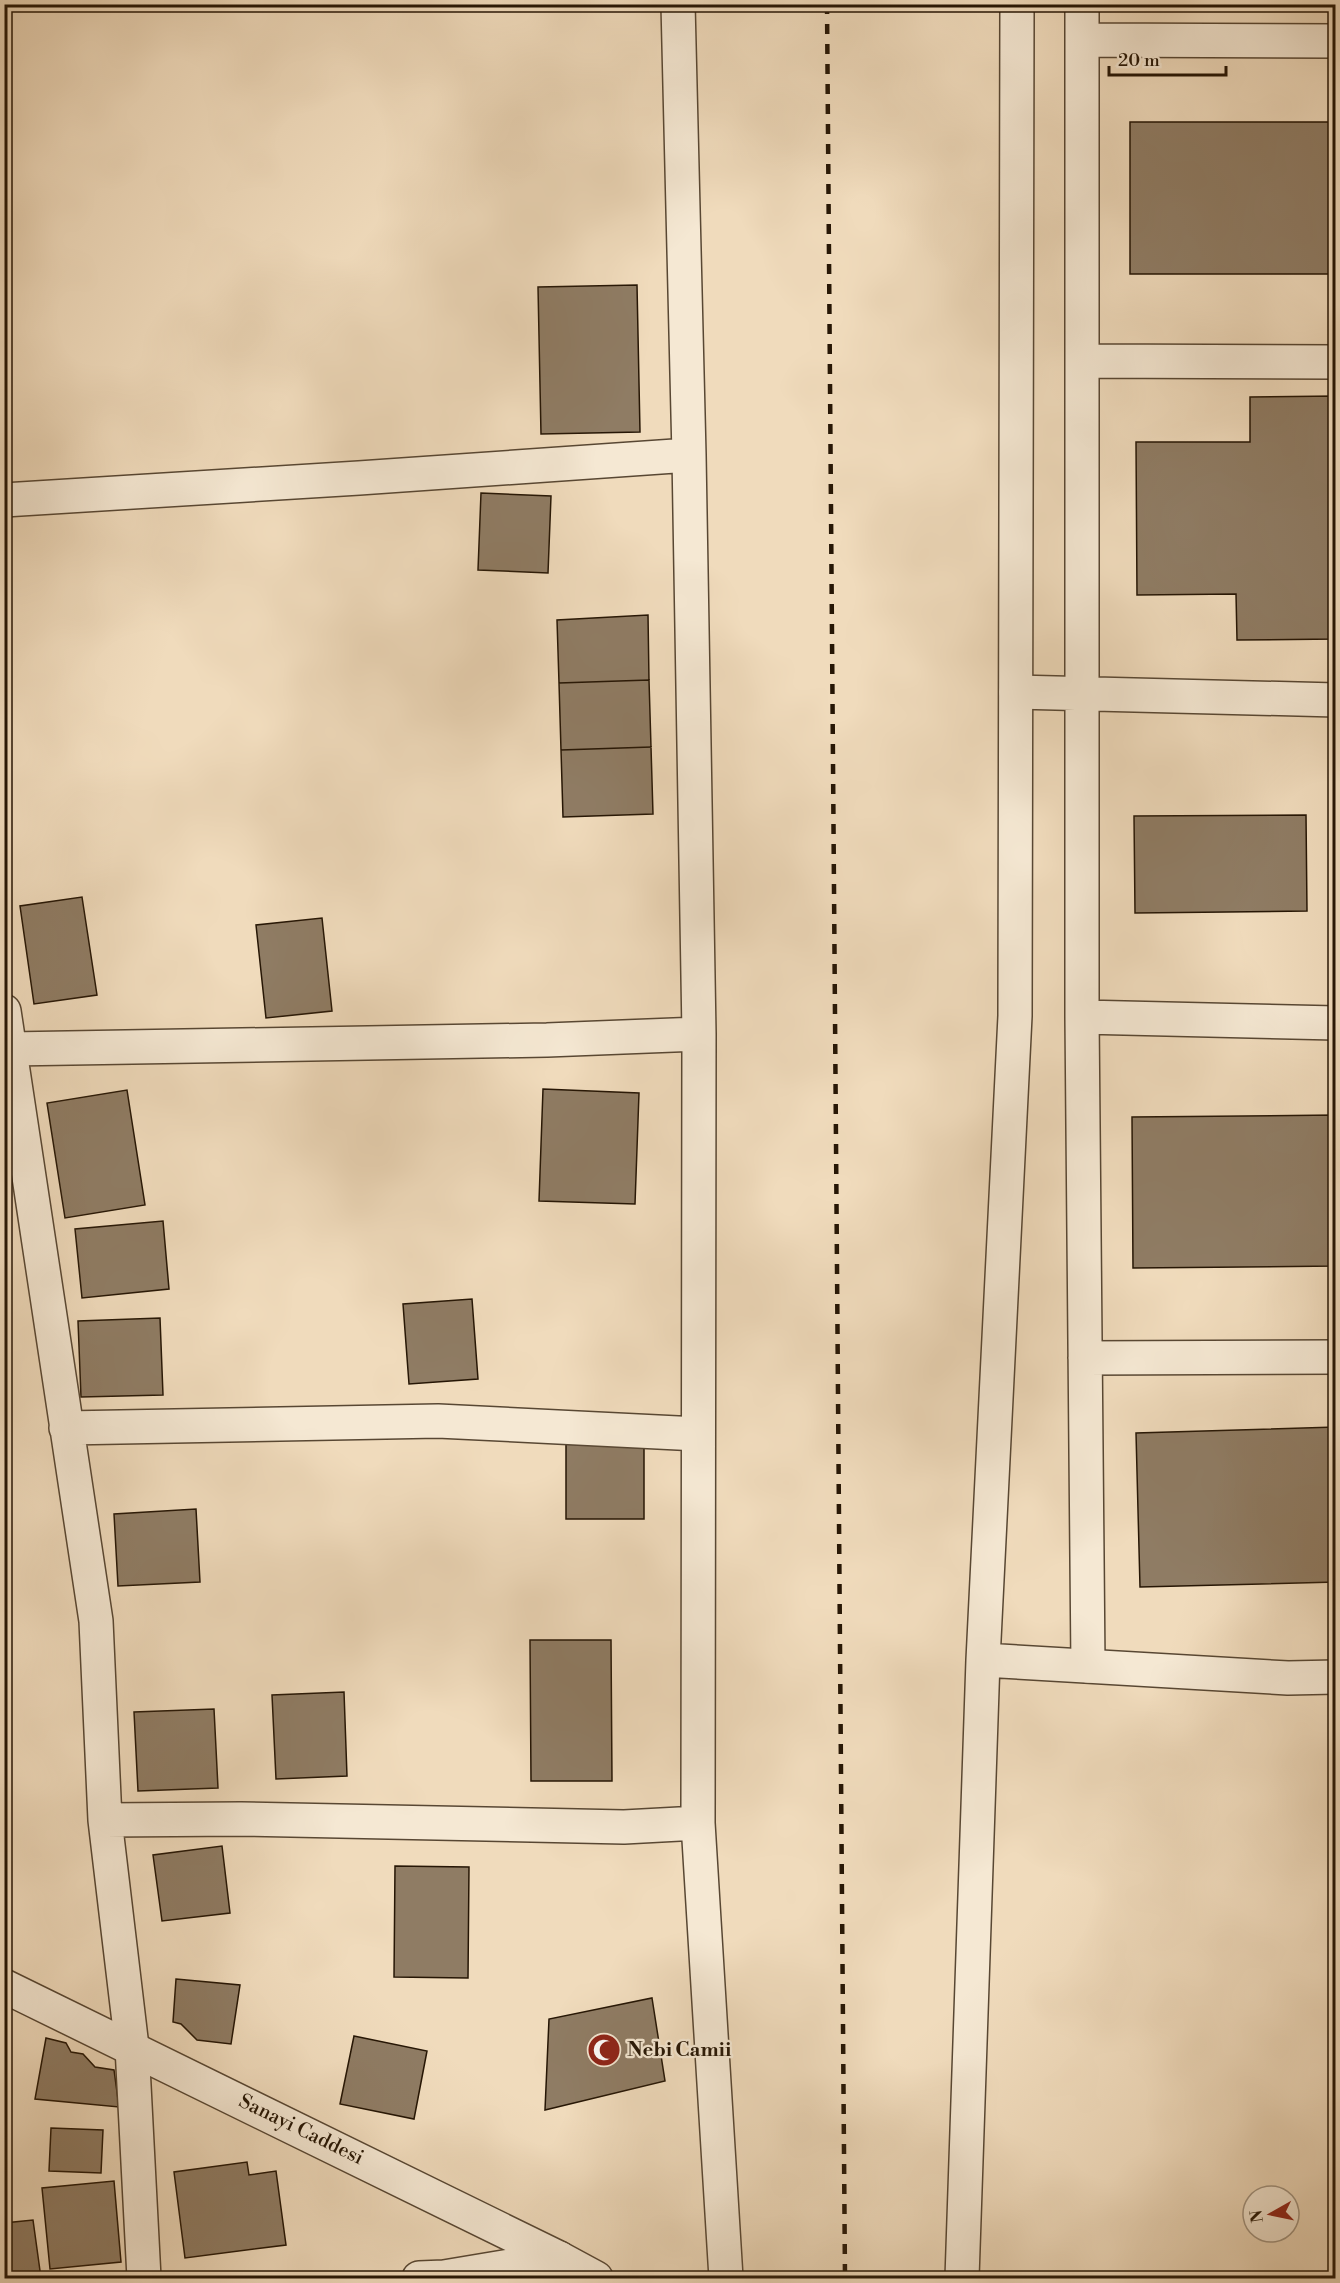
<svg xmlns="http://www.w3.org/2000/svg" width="1340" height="2283" font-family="'Libre Bodoni',serif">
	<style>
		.building { fill: #8f7c64; stroke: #261605; stroke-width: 1.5 }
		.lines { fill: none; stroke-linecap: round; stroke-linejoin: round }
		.minor-casing { stroke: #584733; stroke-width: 36 }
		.tertiary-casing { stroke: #584733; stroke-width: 36 }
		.minor { stroke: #f5e8d3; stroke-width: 33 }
		.tertiary { stroke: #f5e8d3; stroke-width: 33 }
		.rail { stroke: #261605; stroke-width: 4.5; stroke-dasharray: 10 10; stroke-linecap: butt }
		.labels { text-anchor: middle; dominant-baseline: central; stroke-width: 4.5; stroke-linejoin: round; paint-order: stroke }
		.poi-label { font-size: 20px; font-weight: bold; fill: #261605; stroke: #f5e8d3; text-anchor: start }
		.street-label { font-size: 20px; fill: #261605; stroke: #f5e8d3 }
	</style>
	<rect width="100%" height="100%" fill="#f0dbbc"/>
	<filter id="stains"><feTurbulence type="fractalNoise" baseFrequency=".00333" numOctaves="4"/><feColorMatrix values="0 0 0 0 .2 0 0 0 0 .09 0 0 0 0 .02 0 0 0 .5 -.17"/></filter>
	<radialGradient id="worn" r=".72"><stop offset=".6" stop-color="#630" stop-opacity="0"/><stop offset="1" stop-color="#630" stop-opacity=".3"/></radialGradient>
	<path class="building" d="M1130 122H1336V274H1130Z
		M637 285 640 432 541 434 538 287Z
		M1336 396V639L1237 640 1236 594 1137 595 1136 442H1250V397Z
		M481 493 551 496 548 573 478 570Z
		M648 615 649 680 559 683 557 620Z
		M649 680 651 747 561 750 559 683Z
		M651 747 653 814 563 817 561 750Z
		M1306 815 1307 911 1135 913 1134 816Z
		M82 897 97 995 34 1004 20 906Z
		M322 918 332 1011 266 1018 256 925Z
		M543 1089 639 1093 635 1204 539 1201Z
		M127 1090 145 1205 65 1218 47 1103Z
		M1336 1115V1266L1133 1268 1132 1117Z
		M163 1221 169 1289 82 1298 75 1229Z
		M472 1299 478 1379 409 1384 403 1304Z
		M160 1318 163 1395 81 1397 78 1321Z
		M1336 1427V1582L1140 1587 1136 1433Z
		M566 1444H644V1519H566Z
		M196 1509 200 1582 118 1586 114 1514Z
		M530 1640H611L612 1781H531Z
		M344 1692 347 1776 276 1779 272 1695Z
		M214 1709 218 1788 138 1791 134 1712Z
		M222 1846 230 1913 162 1921 153 1855Z
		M395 1866 469 1867 468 1978 394 1977Z
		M176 1979 240 1985 231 2044 197 2040 181 2024 173 2022Z
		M652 1998 665 2081 545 2110 549 2019Z
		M354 2036 427 2051 414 2119 340 2104Z
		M46 2038 66 2043 71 2052 83 2054 95 2067 114 2070 119 2107 35 2099Z
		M51 2128 103 2130 101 2173 49 2171Z
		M247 2162 249 2175 276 2171 286 2245 185 2258 174 2172Z
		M114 2181 121 2262 50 2269 42 2188Z
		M33 2220 41 2278H4V2223Z"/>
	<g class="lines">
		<defs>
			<path id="minor" d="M678 4 689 455 699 1034 698 1823 726 2278
				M1082 4V1017L1088 1666
				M1082 40 1336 41
				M1083 361 1336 362
				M4 500 359 478 689 455
				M1016 692 1336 700
				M4 1011 96 1621 105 1820 132 2047 144 2278
				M1082 1017 1336 1023
				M10 1049 547 1040 699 1034
				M1085 1358 1336 1357
				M66 1428 438 1421 698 1434
				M105 1820 241 1819 624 1827 698 1823
				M419 2278 444 2277 559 2258"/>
			<path id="tertiary" d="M983 1660 1288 1678 1336 1677
				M4 1986 559 2258 596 2278
				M962 2278 983 1660 1015 1016 1017 4"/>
		</defs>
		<use href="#minor" class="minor-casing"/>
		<use href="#tertiary" class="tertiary-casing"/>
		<use href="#minor" class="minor"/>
		<use href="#tertiary" class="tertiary"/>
		<path class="rail" d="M827 4 845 2278"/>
	</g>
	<defs>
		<symbol id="mosque-disc" viewBox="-11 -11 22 22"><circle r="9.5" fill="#8f2418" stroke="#f5e8d3"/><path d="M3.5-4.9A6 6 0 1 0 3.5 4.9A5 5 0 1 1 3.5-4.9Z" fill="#fff"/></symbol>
	</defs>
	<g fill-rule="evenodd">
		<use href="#mosque-disc" x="585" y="2031" width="38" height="38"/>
	</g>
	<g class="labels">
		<g class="poi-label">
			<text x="627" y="2050">Nebi Camii</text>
		</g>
		<g class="street-label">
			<text transform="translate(301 2130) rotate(26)">Sanayi Caddesi</text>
		</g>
	</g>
	<rect width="1340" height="2283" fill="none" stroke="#f0dbbc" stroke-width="24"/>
	<rect x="6" y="6" width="1328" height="2271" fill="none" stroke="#261605" stroke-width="3"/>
	<rect x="12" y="12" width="1316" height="2259" fill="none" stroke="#261605" stroke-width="1.5"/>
	<g transform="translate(1271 2214) rotate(261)"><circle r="28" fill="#f5e8d3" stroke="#a29481" stroke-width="1.5"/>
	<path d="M0-4.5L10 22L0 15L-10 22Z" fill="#8f2418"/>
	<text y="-9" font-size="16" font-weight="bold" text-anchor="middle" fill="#261605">N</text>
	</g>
	<path d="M1109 66v9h117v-9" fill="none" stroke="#261605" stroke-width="3"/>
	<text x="1118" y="66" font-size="18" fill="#261605" stroke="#f5e8d3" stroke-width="4.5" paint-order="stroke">20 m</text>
	<rect width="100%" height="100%" filter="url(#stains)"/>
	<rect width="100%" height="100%" fill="url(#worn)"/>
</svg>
